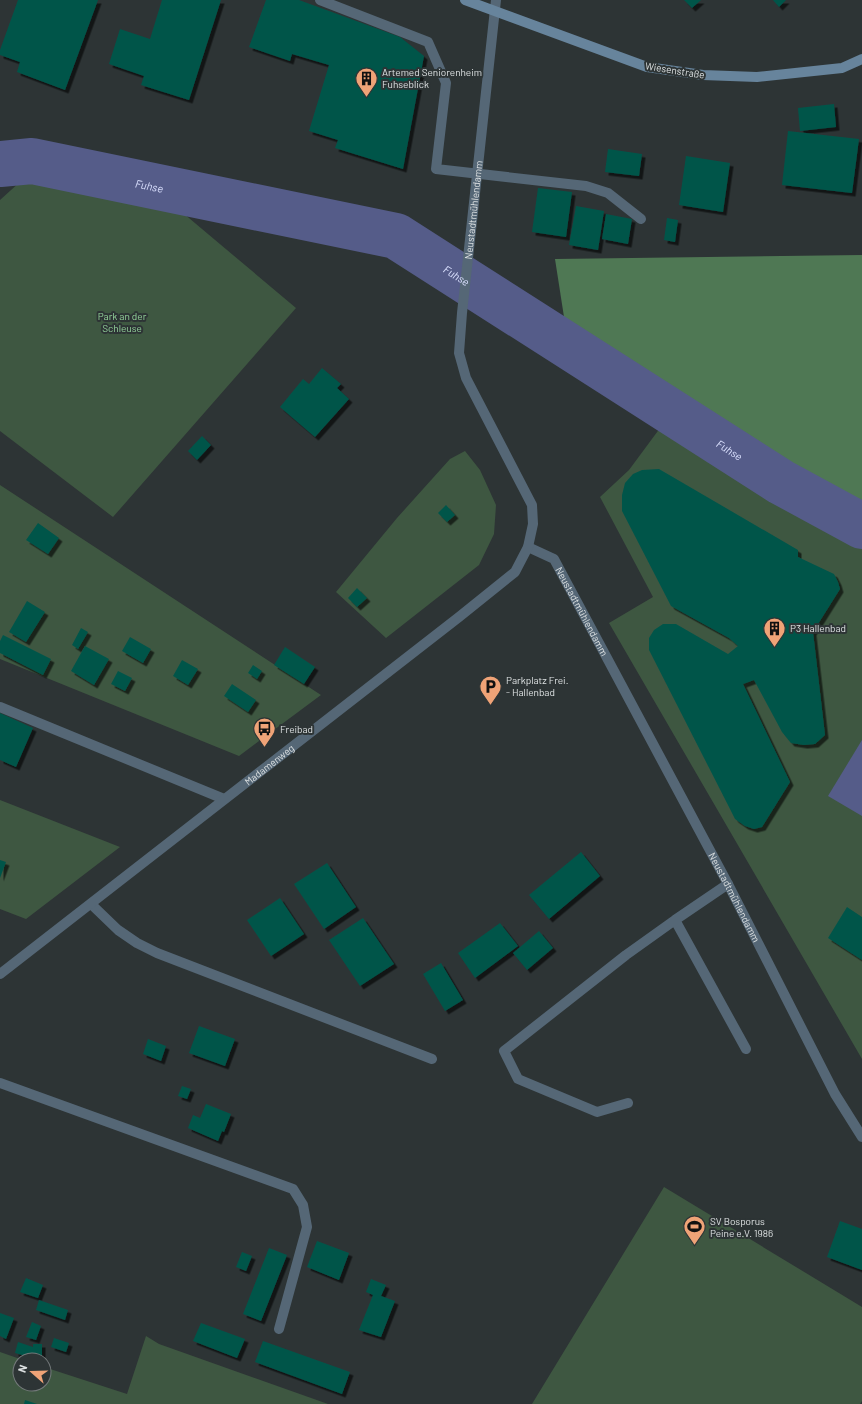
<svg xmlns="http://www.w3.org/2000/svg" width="862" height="1404" font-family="Barlow,sans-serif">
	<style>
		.green { fill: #3e5741 }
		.forest { fill: #4f7854 }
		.water { fill: #555c89 }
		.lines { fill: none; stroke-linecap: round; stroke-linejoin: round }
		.river { stroke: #555c89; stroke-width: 46 }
		.building { fill: #01554a; filter: url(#shadow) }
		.lane { stroke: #556776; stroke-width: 10 }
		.street { stroke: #556776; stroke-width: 10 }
		.secondary { stroke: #67849c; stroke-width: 10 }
		.labels { text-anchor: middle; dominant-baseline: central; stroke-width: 4; stroke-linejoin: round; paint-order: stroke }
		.street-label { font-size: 10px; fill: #dde1e2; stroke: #2d3435 }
		.poi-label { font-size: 10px; fill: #dde1e2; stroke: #2d3435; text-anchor: start }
		.park-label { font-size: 10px; fill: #95d59c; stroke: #2d3435 }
		.water-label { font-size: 11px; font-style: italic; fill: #dae0fe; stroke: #2d3435 }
	</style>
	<defs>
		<filter id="shadow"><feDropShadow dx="3.5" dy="3.5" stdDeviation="0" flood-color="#0009"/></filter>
	</defs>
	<rect width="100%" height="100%" fill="#2d3435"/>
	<path class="green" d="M31 172 185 201 183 213 296 308 113 517 0 431V200Z
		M666 420 862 535V1059L609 623 653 597 600 497 629 470Z
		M465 451 480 470 496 505 494 534 479 565 386 638 336 592 397 518 450 459Z
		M0 485 321 695 239 756 0 659Z
		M0 800 120 847 26 919 0 909Z
		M664 1187 862 1307V1401L860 1404H532Z
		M146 1336 159 1344 328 1404H0V1352L23 1360H20V1384H44V1367L127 1394Z"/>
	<path class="forest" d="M862 255V537L783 491 571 362 555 259Z"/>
	<path class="water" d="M862 740V816L828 796Z"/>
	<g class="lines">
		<path class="river" id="s1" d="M0 164 32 161 396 236 781 482 862 526"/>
	</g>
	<path class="building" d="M18 0H98L65 90 17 72 20 62 0 55V50Z
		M162 0H221L189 100 141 85 144 76 109 64 120 29 150 39Z
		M266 0H299L400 37 424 56 403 169 335 148 338 140 309 131 329 65 292 54 290 61 249 47Z
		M684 0H701L692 8Z
		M773 0H786L779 7Z
		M834 104 836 127 800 131 798 108Z
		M788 131 859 139 852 193 782 185Z
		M608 149 642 154 639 176 605 172Z
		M686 156 730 163 723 212 679 205Z
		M538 188 572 192 566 237 532 232Z
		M576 206 604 211 598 250 569 245Z
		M606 214 632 219 628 244 602 239Z
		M667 218 678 220 675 242 664 240Z
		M322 368 341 384 337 388 349 399 315 437 280 407 303 379 309 384Z
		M202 436 211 445 197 460 188 451Z
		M659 469 798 550V557L834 574 838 582 840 589 813 632 825 735 815 744 804 745 791 743 782 732 754 680 743 684 790 782 762 827 754 829 745 826 735 819 730 809 649 650V638L654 630 663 624H676L728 654 738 646 729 638 671 606 622 511V495L625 483 633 474 642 470Z
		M446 505 455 515 447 522 438 513Z
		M38 523 59 538 48 554 26 540Z
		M357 588 367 598 357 607 348 598Z
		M27 601 45 612 26 642 9 632Z
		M81 628 88 632 78 649 72 645Z
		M3 635 51 659 43 675 0 653V641Z
		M130 637 151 649 143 663 122 651Z
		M85 646 109 659 94 685 71 671Z
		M285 647 315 667 304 684 274 665Z
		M182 660 198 669 188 685 173 676Z
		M253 665 262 671 257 679 248 673Z
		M118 671 132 678 125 691 111 684Z
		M232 684 256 700 248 712 224 696Z
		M0 713 33 728 16 767 0 760Z
		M581 852 600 876 549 919 529 895Z
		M0 860 6 862 0 878Z
		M327 863 356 907 324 929 294 884Z
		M280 898 304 934 271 956 247 920Z
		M847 907 862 917V960L828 938Z
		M363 918 394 964 360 986 329 940Z
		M500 923 518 946 475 978 458 953Z
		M539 931 553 948 527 970 513 953Z
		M441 963 463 1000 445 1011 423 974Z
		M199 1026 235 1039 225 1066 189 1053Z
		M148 1039 166 1046 161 1061 143 1054Z
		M182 1086 191 1089 187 1099 178 1096Z
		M206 1104 231 1114 224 1132 222 1131 218 1141 188 1128 193 1115 200 1118Z
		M840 1221 862 1229V1270L827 1257Z
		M317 1241 349 1253 339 1280 307 1267Z
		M269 1248 287 1255 261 1321 243 1314Z
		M242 1252 252 1256 246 1271 236 1267Z
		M26 1278 43 1285 38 1298 20 1292Z
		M371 1279 386 1285 381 1296 395 1301 381 1337 359 1330 373 1295 366 1292Z
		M39 1300 68 1310 65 1320 36 1310Z
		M0 1313 14 1318 6 1339 0 1336Z
		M32 1322 41 1326 36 1340 26 1337Z
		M201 1323 245 1339 237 1358 193 1341Z
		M54 1338 69 1343 66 1352 51 1347Z
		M263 1341 350 1372 342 1394 255 1362Z
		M18 1342 33 1347V1344H42V1360H33V1358L15 1353Z
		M25 1400 37 1404H24Z"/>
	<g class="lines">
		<path class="lane" d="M320 0 428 42 446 83 436 169 586 186 608 193 641 219
			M0 707 224 799
			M91 904 118 930 137 943 157 953 432 1059
			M675 920 746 1049
			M0 1083 293 1189 303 1205 307 1227 279 1329
			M628 1103 597 1112 518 1079 504 1051 626 955 675 920 728 884"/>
		<g class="street">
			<path id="s2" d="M528 547 554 559 728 884 835 1094 862 1137"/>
			<path id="s3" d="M0 974 459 617 515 572 528 547 533 524 532 505 466 378 459 353 462 313 496 0"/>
		</g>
		<path class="secondary" d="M465 0 647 67 703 75 757 77 842 68 862 59"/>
	</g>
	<defs>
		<symbol id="building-pin" viewBox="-11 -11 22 30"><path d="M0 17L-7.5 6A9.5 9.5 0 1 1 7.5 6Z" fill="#efa377" stroke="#2d3435"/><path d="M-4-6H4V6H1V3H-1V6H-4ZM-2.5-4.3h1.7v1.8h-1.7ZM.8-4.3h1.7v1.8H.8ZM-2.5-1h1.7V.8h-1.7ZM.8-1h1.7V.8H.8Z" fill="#111"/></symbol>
		<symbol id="parking-pin" viewBox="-11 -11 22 30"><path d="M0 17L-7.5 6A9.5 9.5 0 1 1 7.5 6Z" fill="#efa377" stroke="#2d3435"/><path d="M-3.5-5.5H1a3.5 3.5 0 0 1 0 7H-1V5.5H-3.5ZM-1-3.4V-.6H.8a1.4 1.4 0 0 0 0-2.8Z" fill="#111"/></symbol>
		<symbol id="bus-pin" viewBox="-11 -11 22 30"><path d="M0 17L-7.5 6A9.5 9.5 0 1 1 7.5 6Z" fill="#efa377" stroke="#2d3435"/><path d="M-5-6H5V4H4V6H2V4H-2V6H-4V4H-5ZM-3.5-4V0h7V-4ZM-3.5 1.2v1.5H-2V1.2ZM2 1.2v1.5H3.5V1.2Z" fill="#111"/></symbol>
		<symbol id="stadium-pin" viewBox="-11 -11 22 30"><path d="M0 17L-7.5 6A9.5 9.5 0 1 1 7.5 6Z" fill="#efa377" stroke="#2d3435"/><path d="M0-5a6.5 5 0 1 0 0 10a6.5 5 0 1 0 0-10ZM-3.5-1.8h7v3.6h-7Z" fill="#111"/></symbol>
	</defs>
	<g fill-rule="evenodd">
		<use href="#building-pin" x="354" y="66" width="25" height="34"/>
		<use href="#building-pin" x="762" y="616" width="25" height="34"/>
		<use href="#parking-pin" x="478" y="674" width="25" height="34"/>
		<use href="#bus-pin" x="252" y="716" width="25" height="34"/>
		<use href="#stadium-pin" x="682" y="1214" width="25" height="34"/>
	</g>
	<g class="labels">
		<g class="street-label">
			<text transform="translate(675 70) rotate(9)">Wiesenstraße</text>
			<text stroke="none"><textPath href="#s3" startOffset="1037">Neustadtmühlendamm</textPath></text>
			<text stroke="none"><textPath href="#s2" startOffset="88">Neustadtmühlendamm</textPath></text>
			<text stroke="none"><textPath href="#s3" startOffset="341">Madamenweg</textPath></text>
			<text stroke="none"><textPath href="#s2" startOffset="412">Neustadtmühlendamm</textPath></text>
		</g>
		<g class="poi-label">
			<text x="382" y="72">Artemed Seniorenheim<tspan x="382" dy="12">Fuhseblick</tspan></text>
			<text x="790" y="628">P3 Hallenbad</text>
			<text x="506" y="680">Parkplatz Frei.<tspan x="506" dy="12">- Hallenbad</tspan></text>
			<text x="280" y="729">Freibad</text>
			<text x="710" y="1221">SV Bosporus<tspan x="710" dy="12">Peine e.V. 1986</tspan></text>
		</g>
		<g class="park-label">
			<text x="122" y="316">Park an der<tspan x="122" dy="12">Schleuse</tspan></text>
		</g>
		<g class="water-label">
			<text stroke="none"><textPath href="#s1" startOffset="152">Fuhse</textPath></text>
			<text stroke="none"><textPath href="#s1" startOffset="476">Fuhse</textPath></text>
			<text stroke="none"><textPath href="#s1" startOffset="800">Fuhse</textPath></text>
		</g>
	</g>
	<g transform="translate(32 1372) rotate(290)"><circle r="19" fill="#2d3435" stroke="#73797a"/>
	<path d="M0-3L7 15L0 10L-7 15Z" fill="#efa377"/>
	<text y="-6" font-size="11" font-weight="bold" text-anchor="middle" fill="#dde1e2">N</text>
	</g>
</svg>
